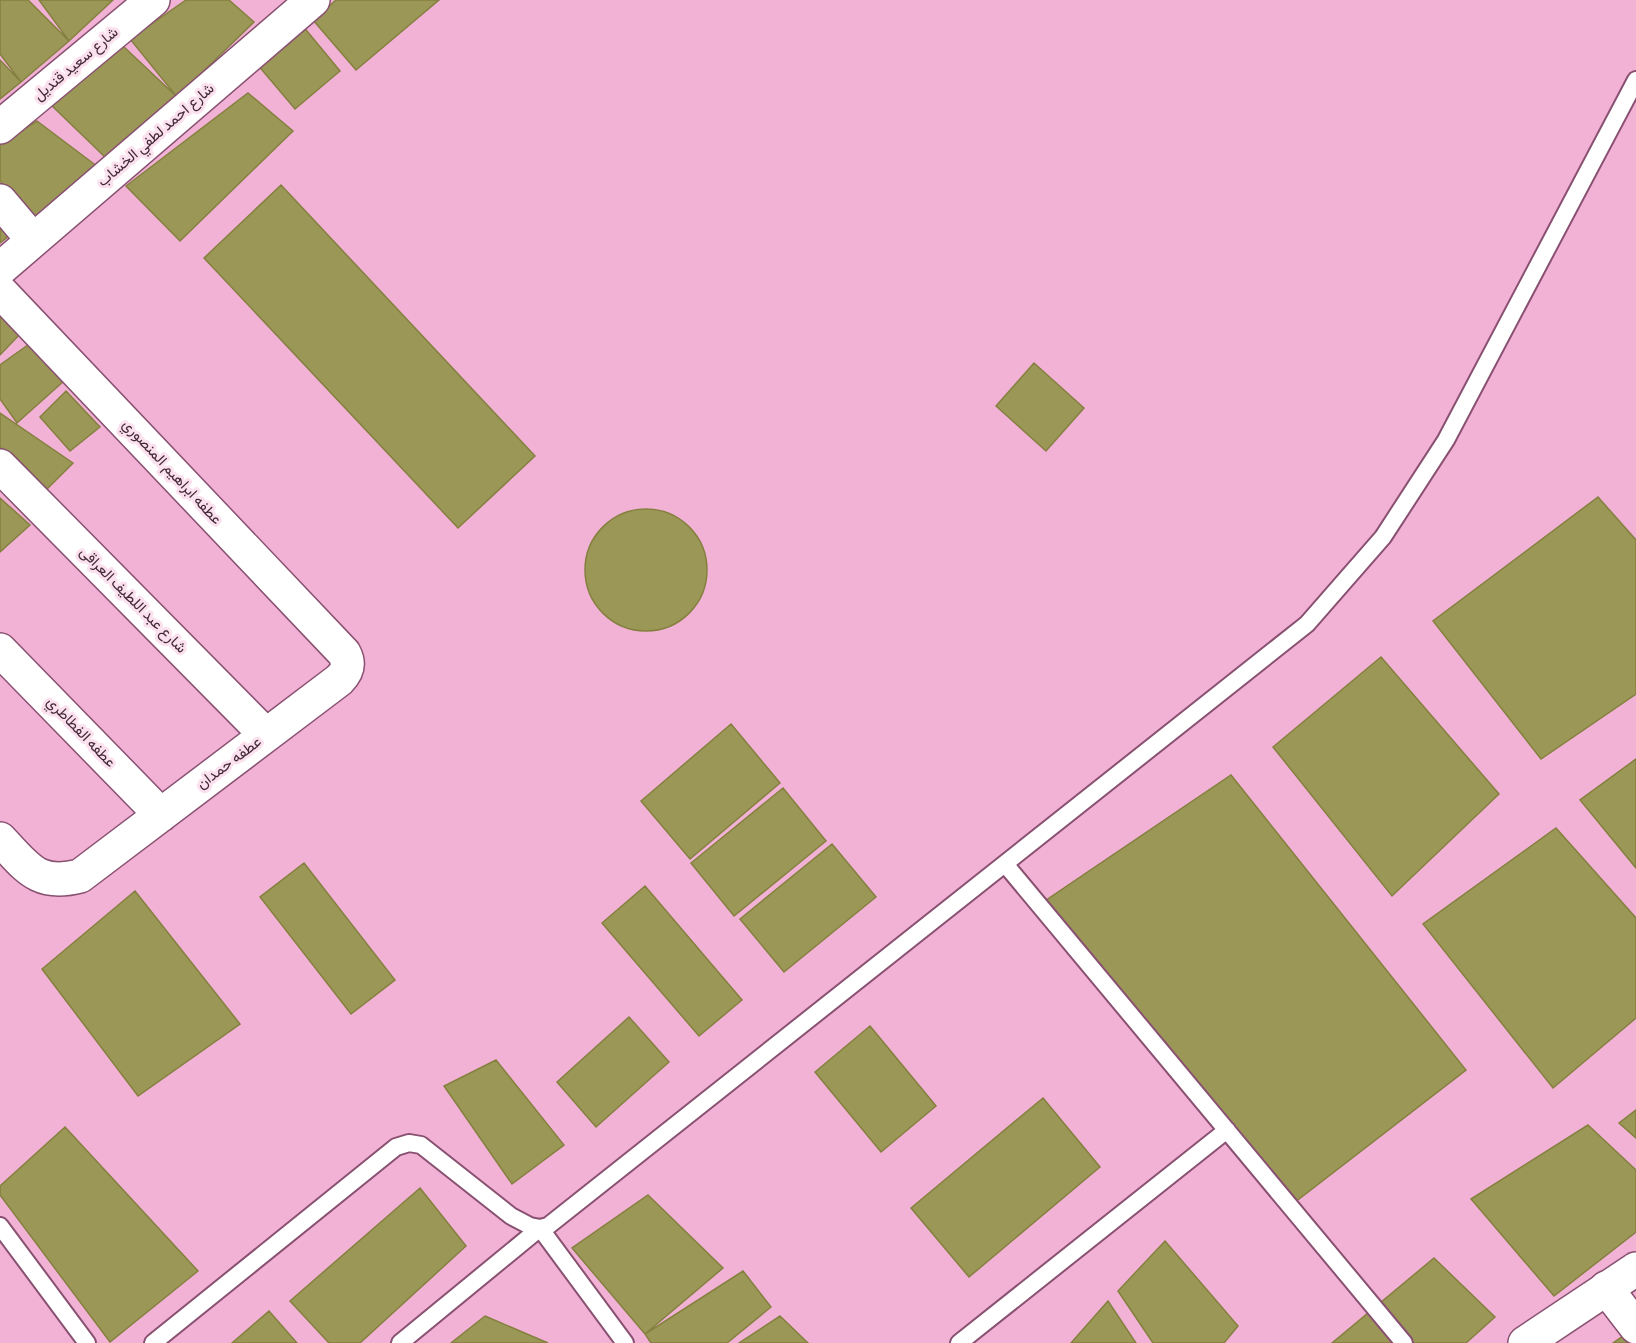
<svg xmlns="http://www.w3.org/2000/svg" width="1636" height="1343" font-family="'Source Sans 3',Vazirmatn,sans-serif">
	<style>
		.building { fill: #9b9756; stroke: #858040; stroke-width: 1.5 }
		.lines { fill: none; stroke-linecap: round; stroke-linejoin: round }
		.lane-casing { stroke: #895171; stroke-width: 20 }
		.street-casing { stroke: #895171; stroke-width: 36 }
		.secondary-casing { stroke: #895171; stroke-width: 36 }
		.lane { stroke: #fff; stroke-width: 16 }
		.street { stroke: #fff; stroke-width: 33 }
		.secondary { stroke: #fff; stroke-width: 33 }
		.labels { text-anchor: middle; dominant-baseline: central; stroke-width: 6; stroke-linejoin: round; paint-order: stroke }
		.street-label { font-size: 15px; fill: #432937; stroke: #fbe0ee }
	</style>
	<rect width="100%" height="100%" fill="#f2b2d5"/>
	<path class="building" d="M0 0H28L69 41 21 82 0 54Z
		M39 0H113L69 41Z
		M186 0H229L254 22 177 97 130 39Z
		M336 0H439L356 70 313 20Z
		M302 25 340 71 295 109 257 64Z
		M123 46 177 97 106 158 46 100Z
		M0 60 21 82 0 99Z
		M248 93 293 131 180 241 126 186Z
		M37 121 98 167 34 219 0 181V144Z
		M281 185 535 456 458 528 204 258Z
		M0 218 10 235 0 243Z
		M0 312 21 333 0 355Z
		M28 345 65 380 17 423 0 399V365Z
		M1034 363 1084 408 1046 451 996 406Z
		M66 391 100 427 70 451 40 417Z
		M0 413 73 463 46 490 0 447Z
		M1598 497 1636 540V694L1541 759 1433 621Z
		M0 498 30 525 0 552Z
		M585 570a61 61 0 1 1 122 0a61 61 0 1 1-122 0Z
		M1381 657 1499 794 1392 896 1273 747Z
		M731 724 780 783 690 859 641 801Z
		M1636 759V868L1580 800Z
		M1231 775 1466 1070 1290 1206 1039 905Z
		M783 788 826 841 734 916 691 863Z
		M1556 828 1636 918V1018L1553 1088 1423 924Z
		M832 844 876 897 784 972 740 919Z
		M304 863 395 980 351 1014 260 897Z
		M645 886 742 1000 699 1036 602 923Z
		M135 891 240 1024 138 1096 42 969Z
		M629 1017 669 1062 596 1127 557 1082Z
		M870 1026 936 1106 881 1152 815 1072Z
		M496 1060 564 1145 512 1184 444 1086Z
		M1043 1098 1100 1167 969 1277 911 1208Z
		M1636 1110V1138L1619 1123Z
		M1588 1125 1636 1170V1232L1554 1296 1471 1199Z
		M65 1127 198 1271 110 1342 0 1195V1186Z
		M420 1188 466 1246 360 1343H329L290 1301Z
		M648 1195 723 1268 645 1334 572 1248Z
		M1165 1241 1238 1326 1224 1343H1153L1118 1291Z
		M1434 1258 1495 1317 1466 1343H1332Z
		M743 1271 771 1307 727 1343H651L645 1334Z
		M1108 1301 1136 1343H1071Z
		M269 1311 297 1343H232Z
		M485 1316 548 1343H451Z
		M780 1316 808 1343H739Z
		M1636 1327V1343H1613Z"/>
	<g class="lines">
		<defs>
			<path id="lane" d="M1005 864 1404 1343
				M0 1226 87 1343
				M153 1343 396 1147 409 1143 421 1145 511 1216 530 1226 540 1228 548 1226 1307 624 1383 537 1446 440 1636 80
				M400 1343 540 1228 625 1343
				M959 1343 1227 1130"/>
			<path id="street" d="M0 127 153 0
				M0 201 33 240
				M0 269 313 0
				M0 291 344 653C350 664 348 671 339 680L80 876C37 887 27 867 0 839
				M0 466 266 735
				M0 650 161 815
				M1606 1288 1636 1327"/>
			<path id="secondary" d="M1525 1343 1636 1269"/>
		</defs>
		<use href="#lane" class="lane-casing"/>
		<use href="#street" class="street-casing"/>
		<use href="#secondary" class="secondary-casing"/>
		<use href="#lane" class="lane"/>
		<use href="#street" class="street"/>
		<use href="#secondary" class="secondary"/>
	</g>
	<g class="labels">
		<g class="street-label">
			<text transform="translate(76 64) rotate(-40)">شارع سعيد قنديل</text>
			<text transform="translate(156 135) rotate(-41)">شارع احمد لطفي الخشاب</text>
			<text transform="translate(172 472) rotate(47)">عطفه ابراهيم المنصوري</text>
			<text transform="translate(133 600) rotate(45)">شارع عبد اللطيف العراقى</text>
			<text transform="translate(81 732) rotate(46)">عطفه الفطاطري</text>
			<text transform="translate(229 763) rotate(-37)">عطفه حمدان</text>
		</g>
	</g>
</svg>
